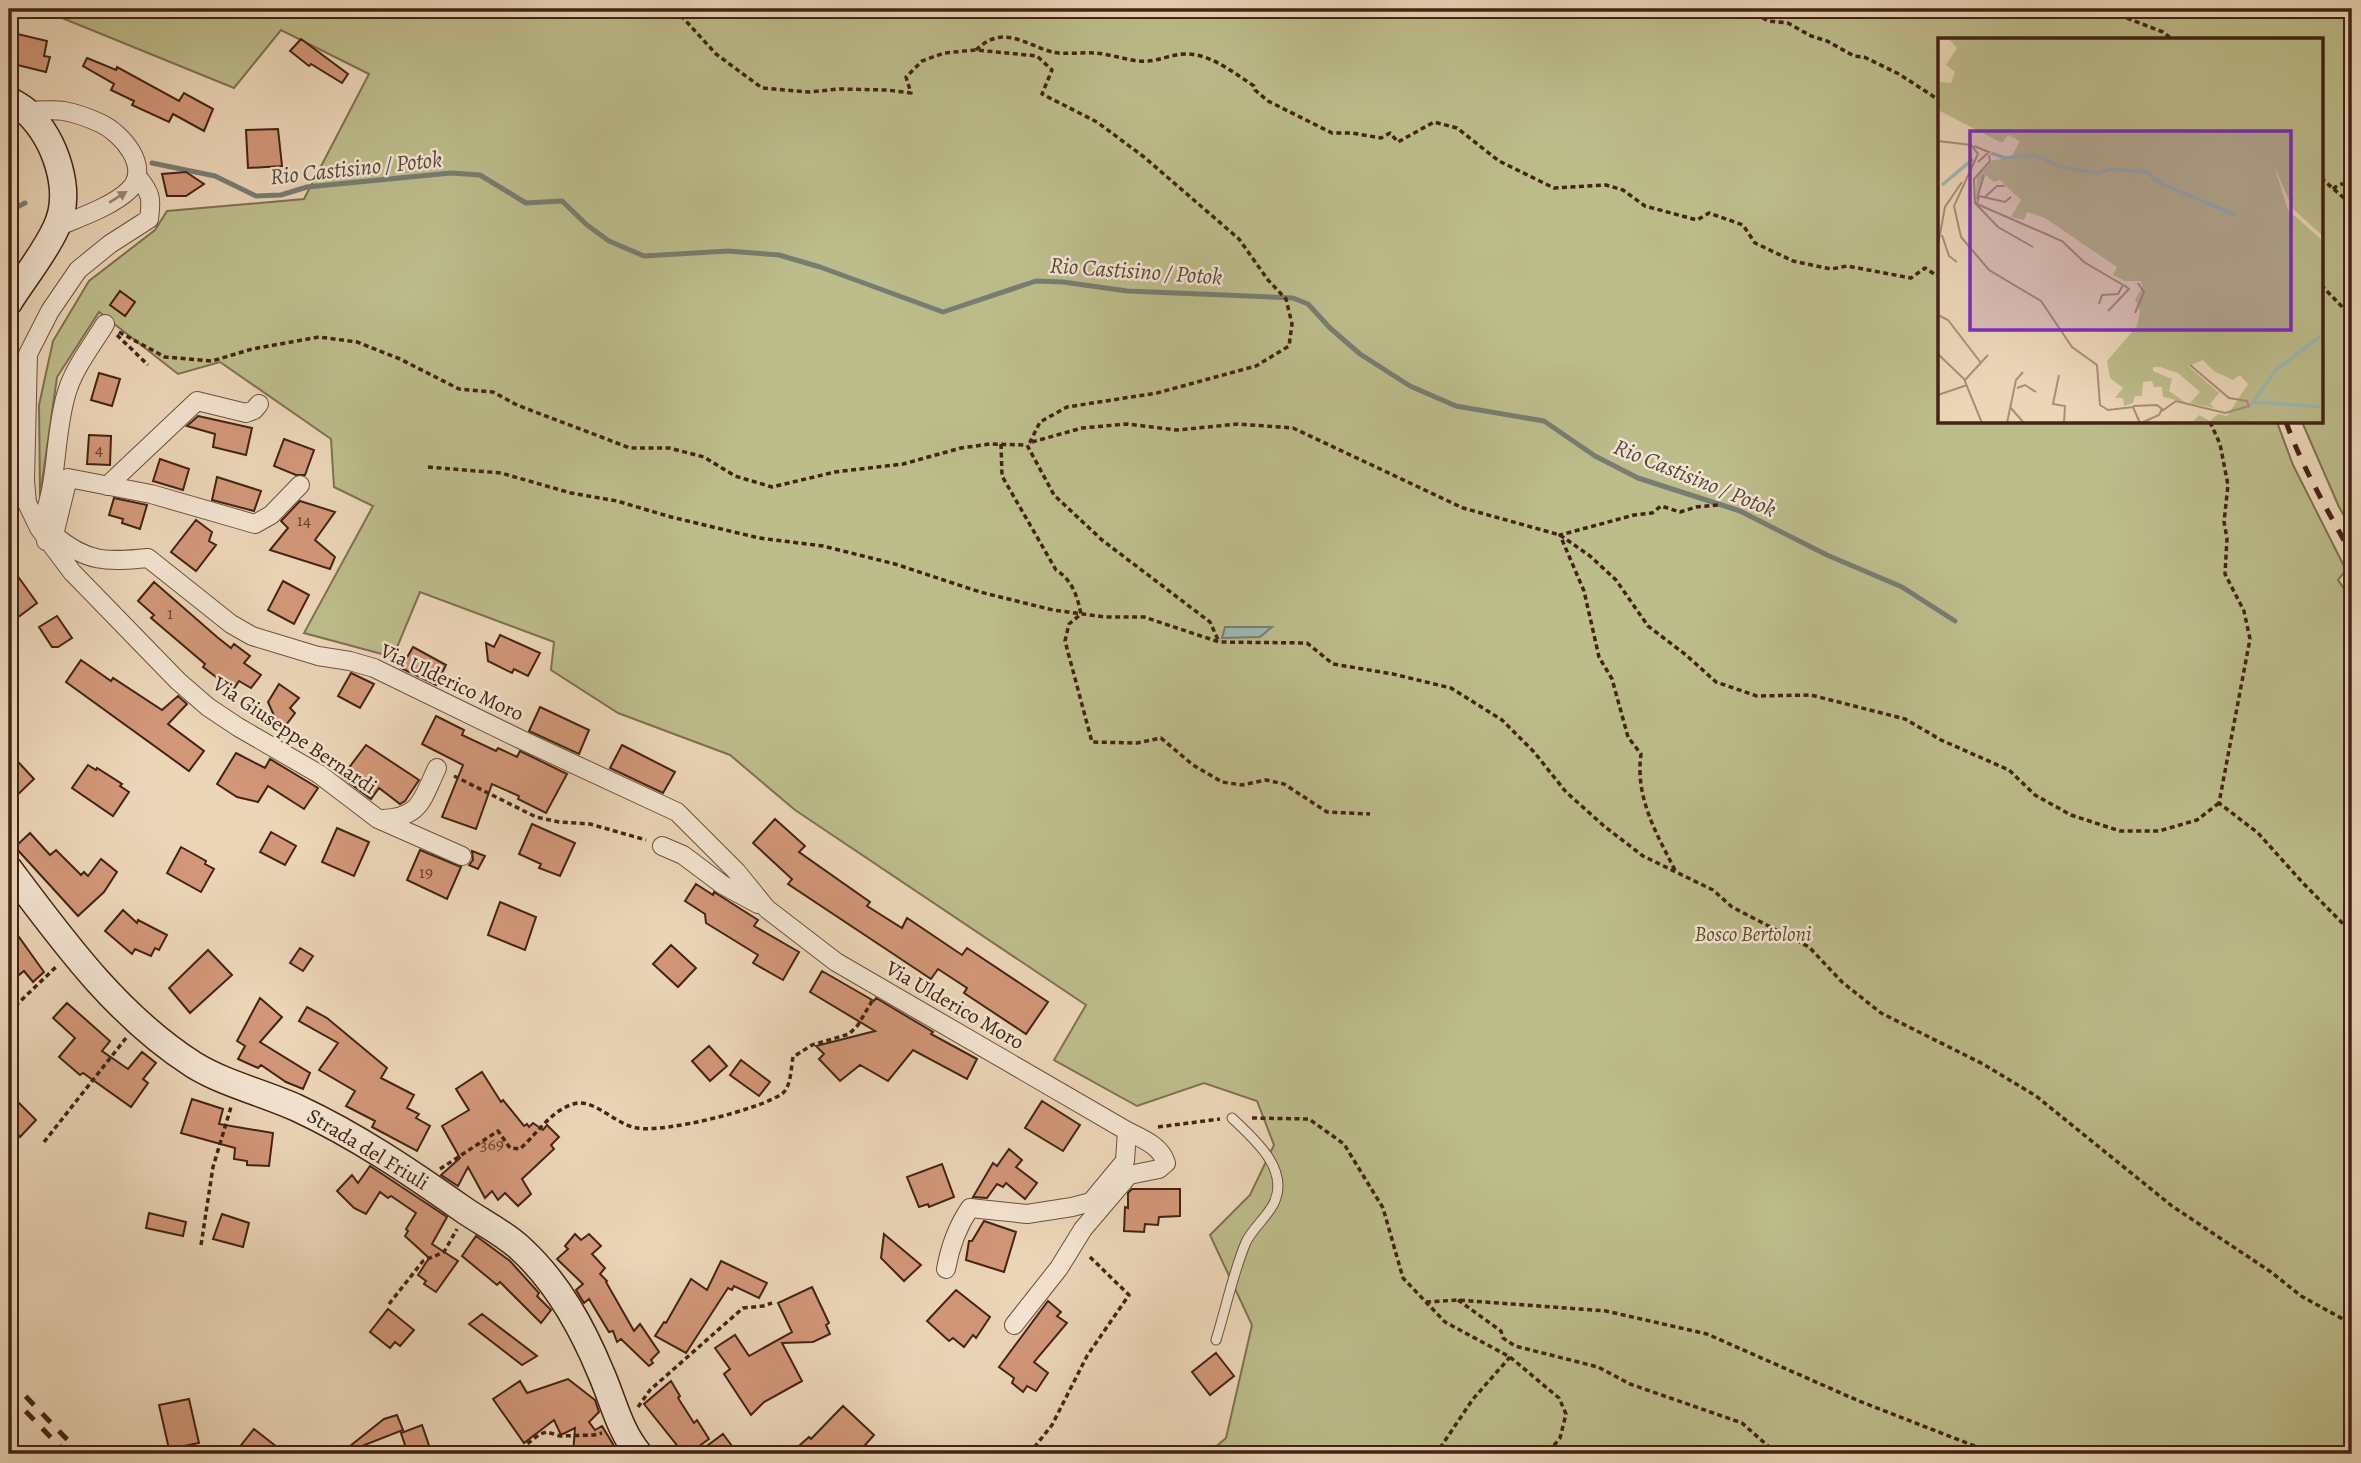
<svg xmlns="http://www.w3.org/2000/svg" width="2361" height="1463" font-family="Alegreya,serif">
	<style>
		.green { fill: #bdbc8b; stroke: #807050; stroke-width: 2 }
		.water { fill: #99b9b0; stroke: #777d72; stroke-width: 2 }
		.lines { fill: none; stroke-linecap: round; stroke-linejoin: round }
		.stream { stroke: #777d72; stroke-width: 5 }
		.building { fill: #d29779; stroke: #432314; stroke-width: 2 }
		.lane-casing { stroke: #6d503d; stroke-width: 11 }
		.street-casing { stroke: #6d503d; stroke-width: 20 }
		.secondary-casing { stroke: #432314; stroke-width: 29 }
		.path { stroke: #432314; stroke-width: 3.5; stroke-dasharray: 5 3.5; stroke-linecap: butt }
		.lane { stroke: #f3e4d1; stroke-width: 9 }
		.street { stroke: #f3e4d1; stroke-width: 18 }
		.secondary { stroke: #f3e4d1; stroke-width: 26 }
		.rail { stroke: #432314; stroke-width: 5; stroke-dasharray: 12 12; stroke-linecap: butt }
		.oneway { fill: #9b8472 }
		.labels { text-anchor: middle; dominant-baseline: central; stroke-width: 5; stroke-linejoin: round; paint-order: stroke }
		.number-label { font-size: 18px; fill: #67402d }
		.street-label { font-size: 21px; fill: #432314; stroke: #f3e4d1 }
		.park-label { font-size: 21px; font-style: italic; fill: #624932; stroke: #f3e4d1 }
		.water-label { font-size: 23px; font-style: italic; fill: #58483b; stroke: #f3e4d1 }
		.inset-river { fill: none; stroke: #99b9b0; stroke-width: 3.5 }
		.inset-road { fill: none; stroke: #a88e76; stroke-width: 2 }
		.view { fill: #7b2cbf; fill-opacity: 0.15; stroke: #7b2cbf; stroke-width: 3.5 }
		.inset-edge { fill: none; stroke: #432314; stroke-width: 3.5 }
	</style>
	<rect width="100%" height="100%" fill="#ecd6b8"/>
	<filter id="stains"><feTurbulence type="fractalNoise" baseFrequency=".00286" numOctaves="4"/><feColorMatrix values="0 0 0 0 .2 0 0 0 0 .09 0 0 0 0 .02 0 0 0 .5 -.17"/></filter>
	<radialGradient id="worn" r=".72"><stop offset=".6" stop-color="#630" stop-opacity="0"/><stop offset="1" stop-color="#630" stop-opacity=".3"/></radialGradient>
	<path class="green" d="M40 9H2352V530L2339 507 2302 422H2321V40H1939V422H2277L2293 465 2346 570 2338 580 2352 600V1454H1207L1226 1438 1252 1325 1210 1235 1250 1195 1274 1145 1257 1101 1204 1083 1137 1106 1054 1060 1086 1005 795 810 730 755 618 713 551 670 554 642 420 592 393 657 304 633 373 506 334 487 331 439 220 362 178 374 99 312 57 377 40 497 39 405 53 341 89 281 155 230 167 211 304 199 369 74 281 30 234 88Z"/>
	<path class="water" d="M1225 627H1272L1260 637 1222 638Z"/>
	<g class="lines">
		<path class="stream" d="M152 163 215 176 256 196 281 195 307 187 451 173 480 175 526 203 562 201 587 225 609 241 644 256 728 251 779 255 820 267 943 312 1036 281 1063 282 1127 291 1293 298 1308 304 1330 328 1360 354 1410 386 1456 406 1544 421 1595 456 1638 478 1740 511 1827 555 1902 587 1955 621
			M9 211 25 203"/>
	</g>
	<path class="building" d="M9 32 47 41 44 56 50 57 46 72 9 63Z
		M301 39 348 74 342 83 311 64 309 66 290 51Z
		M87 58 116 70 117 67 179 101 184 93 213 109 204 131 173 114 169 122 132 105 134 101 111 90 114 84 83 66Z
		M278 129 282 166 248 168 246 130Z
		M186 172 204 184 186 196H167L162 174Z
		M120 291 135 302 125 316 110 305Z
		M99 373 120 379 112 406 91 400Z
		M198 416 252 428 246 455 213 447 215 434 187 426Z
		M89 435 111 436 110 465 87 464Z
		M284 439 314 450 305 475H296L274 466Z
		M160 459 189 469 183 490 153 481Z
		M217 477 261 491 254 511 212 500Z
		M114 498 147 505 140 529 122 523 123 519 109 515Z
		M300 501 335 512 315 540 335 557 330 569 270 550 288 528 281 521Z
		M196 520 212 532 209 541 216 545 196 571 171 552Z
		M9 564 37 603 9 624Z
		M283 581 309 595 294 624 268 610Z
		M154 582 217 637 231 648 234 644 250 656 244 663 261 675 251 688 239 681 233 690 203 667 205 664 151 618 154 615 138 601Z
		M57 616 72 638 58 647H52L39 627Z
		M500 635 540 653 528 676 514 669 512 673 488 661 486 643 494 647Z
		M413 647 446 665 436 685 401 668Z
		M81 660 111 681 113 678 162 710 178 696 187 704 168 724 204 751 189 771 66 682Z
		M351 673 374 684 360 708 338 696Z
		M279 684 299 698 290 708 295 713 286 725 275 718 268 702Z
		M540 707 589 730 579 754 529 731Z
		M436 716 464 730 462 735 496 751 498 748 517 757 520 751 567 774 546 813 518 799 519 796 492 784 476 829 442 817 463 765 422 744Z
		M366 745 419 780 405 801 400 804 379 788 371 799 342 777Z
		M622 745 675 772 663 793 610 768Z
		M9 752 34 779 9 803Z
		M236 753 265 768 270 759 318 788 304 809 268 786 258 802 237 797 217 784Z
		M88 765 96 770 97 768 122 784 120 786 129 792 113 816 72 788Z
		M775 819 805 846 799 852 870 902 867 906 902 928 907 918 962 955 967 948 1048 1002 1026 1034 964 993 967 988 938 969 931 979 788 884 792 879 753 843Z
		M532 824 575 843 560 876 539 868 541 864 519 854Z
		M337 828 369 842 354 876 322 862Z
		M271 832 296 846 285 865 260 852Z
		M30 833 50 855 56 850 81 875 84 872 88 876 101 859 117 872 104 892 78 916 15 847Z
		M181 847 206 861 205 864 214 869 201 892 167 873Z
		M420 850 461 867 447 899 407 880Z
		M472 851 485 856 478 869 469 865 473 860Z
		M696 884 713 895 714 892 758 920 754 926 799 952 783 980 753 963 758 955 706 923 705 914 685 901Z
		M500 902 536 917 525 950 488 935Z
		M123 910 137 923 138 920 167 935 159 950 155 948 151 956 135 949 132 954 105 931Z
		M19 937 44 972 33 982 24 971 19 975 9 961V945Z
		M671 945 696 968 678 987 653 964Z
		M300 948 313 956 303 971 290 963Z
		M208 950 232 975 190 1013 169 988Z
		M822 971 874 1001 876 998 933 1032 931 1034 977 1059 967 1079 913 1050 888 1081 860 1065 840 1081 819 1059 824 1054 816 1046 875 1031 810 992Z
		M260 998 282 1017 260 1042 310 1073 303 1089 286 1082 261 1065 258 1068 238 1059 245 1046 237 1041Z
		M67 1003 110 1041 102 1051 128 1069 142 1052 156 1063 143 1079 148 1083 131 1107 83 1073 80 1075 59 1057 75 1038 53 1018Z
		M307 1007 327 1018 387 1068 381 1078 414 1095 407 1108 419 1114 416 1118 430 1126 417 1151 372 1127 375 1121 346 1106 355 1091 319 1070 338 1043 299 1021Z
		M709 1046 727 1066 710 1081 692 1061Z
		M741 1060 770 1082 759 1096 730 1075Z
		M482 1072 501 1102 503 1100 524 1126 527 1124 529 1127 533 1123 543 1130 547 1125 559 1137 551 1145 554 1149 522 1179 531 1194 518 1206 505 1193 498 1200 492 1191 485 1198 468 1167 458 1186 441 1175 460 1158 442 1126 469 1110 456 1089Z
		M192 1099 223 1109 219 1124 273 1133 269 1166 247 1165V1161L234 1159 235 1148 181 1133Z
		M16 1100 36 1120 20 1137 9 1126V1108Z
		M1042 1101 1080 1125 1063 1151 1025 1128Z
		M1009 1149 1022 1160 1016 1167 1037 1183 1025 1199 1006 1183 1003 1187 997 1184 987 1198 973 1197 993 1163 997 1166Z
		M942 1164 954 1197 929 1207 928 1204 919 1207 907 1177Z
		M370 1166 447 1217 432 1244 458 1261 436 1292 424 1284 426 1281 418 1275 429 1258 405 1236 408 1231 406 1229 416 1213 391 1196 388 1198 380 1192 366 1214 354 1208 337 1191 352 1175 358 1183Z
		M1132 1189H1180V1216L1159 1217 1158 1225 1145 1224 1144 1232 1124 1231 1125 1207 1128 1208V1193Z
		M149 1213 186 1222 183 1236 146 1228Z
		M222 1214 249 1223 243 1247 213 1239Z
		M984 1221 1016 1232 1004 1272 966 1260 969 1241H972Z
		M575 1234 581 1240 589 1234 601 1246 592 1254 605 1268 600 1274 607 1281 606 1282 634 1331 640 1324 659 1352 651 1360 653 1363 649 1366 621 1339 617 1342 613 1331 609 1332 589 1299 584 1303 576 1290 583 1284 557 1259 568 1249 565 1246Z
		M884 1234 921 1265 904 1281 881 1258Z
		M476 1236 510 1261 539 1293 537 1296 551 1310 541 1323 500 1282 497 1285 462 1256Z
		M721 1261 767 1283 759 1298 734 1286 732 1290 728 1288 686 1353 655 1336 664 1322 666 1323 691 1279 707 1290Z
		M812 1287 829 1323 826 1325 830 1334 813 1342 782 1343 802 1381 764 1402 751 1415 724 1374 730 1369 715 1348 735 1335 749 1356 792 1332 778 1303Z
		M956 1290 990 1317 976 1338 973 1335 964 1347 953 1338 949 1341 927 1321Z
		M1048 1301 1061 1312 1057 1316 1067 1323 1034 1362 1048 1373 1036 1391 1027 1386 1023 1392 1012 1383 1014 1378 999 1367Z
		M388 1309 414 1330 400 1346 395 1342 390 1348 370 1332Z
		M482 1314 537 1356 522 1365 469 1324Z
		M1216 1353 1234 1376 1210 1395 1192 1372Z
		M568 1379 595 1400 599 1412 589 1422 595 1430 602 1426 619 1454H573L575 1428 561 1435 554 1420 524 1443 493 1399 520 1381 527 1393Z
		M671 1381 680 1396 678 1398 694 1423 697 1420 709 1439 688 1454H684L644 1404Z
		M189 1399 199 1443 169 1449 159 1405Z
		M843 1406 874 1435 857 1454H790L809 1437 811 1439Z
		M397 1415 403 1430 352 1450 350 1446 384 1419Z
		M422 1425 432 1454H408L401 1433Z
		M254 1429 286 1454H234Z
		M723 1434 738 1454H696Z"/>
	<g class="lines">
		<defs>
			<path id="lane" d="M1216 1340C1226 1308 1233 1273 1246 1242 1253 1228 1267 1217 1274 1203 1290 1169 1254 1139 1232 1118"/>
			<path id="street" d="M26 111C38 111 52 109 64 111 75 113 89 118 100 123 122 133 152 168 129 190 113 206 78 218 57 227
				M137 176C151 193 152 198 149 219L110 244 78 270 50 311 28 354 25 481 27 503 39 528 72 572 178 681 208 707 238 727 319 774 378 819 462 856
				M107 486 197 401 246 413 254 410 259 404
				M39 528C59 486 53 440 66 395 73 369 91 347 105 324
				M54 535C87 563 107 562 148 558L231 624 252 636 318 656 350 661 374 668 522 740 677 812 736 871 767 909 836 962 1127 1131 1125 1161 1091 1202 1072 1207 1027 1214 970 1208C957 1227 950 1247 946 1269
				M46 541 54 535 68 478 151 494 255 524 271 515 300 485
				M381 819C421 818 422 799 437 768
				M662 846 683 855 723 885 758 904
				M1014 1325 1059 1268 1083 1229 1129 1175 1159 1169 1166 1163C1161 1146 1143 1139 1127 1131"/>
			<path id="secondary" d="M9 100C15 104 22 107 27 112 55 139 74 191 56 228 44 254 24 278 9 302
				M9 869C63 941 117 1016 194 1065 225 1084 264 1093 297 1108 357 1136 410 1172 464 1210 483 1223 504 1233 521 1249 558 1283 582 1327 601 1373 613 1400 619 1430 639 1454"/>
		</defs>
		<use href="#lane" class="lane-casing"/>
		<use href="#street" class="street-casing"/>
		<use href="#secondary" class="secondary-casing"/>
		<path class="path" d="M675 9 716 54 762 88 809 92 839 89 887 90 911 93 906 77 922 61 944 53 976 50 1037 56 1052 70 1042 94 1097 122 1144 157 1239 239 1268 280 1286 299 1292 324 1289 346 1256 366 1157 393 1067 407 1040 422 1030 442 1027 445 1054 495 1102 540 1210 622 1219 642
			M1748 9 1768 21 1788 23 1811 36 1827 41 1854 56 1864 57 1899 74 1939 100
			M2103 9 2163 32 2173 40
			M976 50C1003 24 1024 44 1052 52 1063 55 1082 52 1095 53 1109 54 1123 59 1138 61 1157 63 1169 54 1186 54 1211 54 1234 73 1254 86L1255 90 1268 101 1332 133H1352L1381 138 1390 133 1398 142 1434 122 1457 128 1499 161 1554 188 1606 185 1623 190 1645 206 1697 220 1709 213 1743 225 1755 243 1793 261 1831 269 1847 266 1911 278 1925 268 1939 277
			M2321 178 2352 205
			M2333 189C2339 184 2346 181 2352 187
			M2321 285 2352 317
			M119 332 165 357 212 361 252 349 319 337 357 342 400 359 459 389 493 392 517 405 630 448H669L704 457 735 476 772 487 835 472 903 464 961 448 990 444 1026 445
			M117 335 148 365
			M2210 422 2220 444 2228 485 2224 522 2227 538 2225 574 2244 611 2250 639 2219 803 2258 833 2302 882 2352 933
			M1032 442 1082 428 1127 424 1177 430 1238 424 1293 428 1463 508 1560 535 1590 556 1616 580 1648 626 1686 655 1716 682 1757 696 1811 695 1905 719 1941 740 2009 770 2035 795 2071 815 2120 831H2159L2197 820 2219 803
			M1001 444 1002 476 1056 570C1072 580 1077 595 1081 614L1069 624 1065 641 1092 742 1137 743 1161 738 1193 765 1222 782 1242 785 1266 780 1284 784 1327 812 1370 814
			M428 467 501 473 571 493 617 501 671 517 759 538 823 546 895 564 980 592 1053 610 1105 617H1144L1219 642 1307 643 1333 664 1393 674 1451 688 1502 720 1534 752 1566 792 1604 826 1643 856 1713 890 1732 907 1809 947 1842 982 1881 1013 1983 1064 2036 1096 2172 1206 2271 1272 2301 1296 2352 1324
			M454 776 536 817 559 822 590 824 646 840
			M1675 870C1656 833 1635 797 1641 754L1628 737 1612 679 1599 657 1584 591 1560 535 1634 515 1652 513 1661 506 1680 512 1696 507 1719 505
			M9 1012 57 966
			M1252 1118 1309 1119 1344 1144 1383 1208 1403 1278 1445 1322 1510 1357 1559 1398 1566 1414 1560 1438 1547 1454
			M1158 1127 1220 1119
			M44 1142 126 1038
			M440 1169 498 1131 510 1148 520 1149C537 1134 553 1107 578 1103 596 1101 617 1125 637 1128 664 1133 760 1110 783 1093 791 1086 791 1068 793 1057L812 1045 849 1034 858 1025 872 1001
			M201 1245 213 1167 231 1107
			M1458 1300 1501 1331 1503 1338 1515 1346 1598 1367 1630 1384 1742 1423 1777 1454
			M1426 1302 1458 1300 1606 1311 1707 1334 1859 1401 1995 1454
			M389 1304 423 1261 444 1252 457 1229
			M638 1407 650 1390 743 1308 763 1306 772 1303
			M1440 1448 1473 1399 1510 1357
			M514 1454 540 1434 547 1432 560 1436 594 1435 602 1433
			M1029 1454 1052 1425 1087 1356 1129 1295 1088 1255"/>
		<use href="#lane" class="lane"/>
		<use href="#street" class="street"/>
		<use href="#secondary" class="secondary"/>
		<path class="rail" d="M2286 422C2303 469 2328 511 2352 555
			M9 1379 81 1454
			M9 1394 67 1454"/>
	</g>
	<defs><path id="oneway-solid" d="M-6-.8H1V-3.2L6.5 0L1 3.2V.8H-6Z" transform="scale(1.75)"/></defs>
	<use class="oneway" href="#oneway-solid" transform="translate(118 197) rotate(-32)"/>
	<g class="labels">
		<g class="number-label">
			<text x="99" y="449">4</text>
			<text x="304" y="520">14</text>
			<text x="170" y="613">1</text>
			<text x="426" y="872">19</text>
			<text x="492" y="1144">369</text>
		</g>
		<g class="street-label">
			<text transform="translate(452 682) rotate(25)">Via Ulderico Moro</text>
			<text transform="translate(295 735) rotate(34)">Via Giuseppe Bernardi</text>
			<text transform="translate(955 1005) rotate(30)">Via Ulderico Moro</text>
			<text transform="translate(368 1149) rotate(31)">Strada del Friuli</text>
		</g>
		<g class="park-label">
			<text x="1753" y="934">Bosco Bertoloni</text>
		</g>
		<g class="water-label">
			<text transform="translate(356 168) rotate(-6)">Rio Castisino / Potok</text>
			<text transform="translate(1136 271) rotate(4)">Rio Castisino / Potok</text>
			<text transform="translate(1695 478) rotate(22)">Rio Castisino / Potok</text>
		</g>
	</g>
	<g transform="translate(1938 38)">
		<rect width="385" height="385" fill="#ecd6b8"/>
		<path d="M10 0H385V198L355 171 336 128 350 172 385 203V385H254L261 377 272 383 280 376 289 378 310 346 302 337 295 342 276 333 265 322 250 328 281 355 272 366 276 370 252 365 262 354 240 335 222 329H215V333L234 341 231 353 247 364 225 359 224 349H216L214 343 205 344 204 358H197L195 365 186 368 185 360H177L185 350 172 340 169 323 199 288 202 273 197 261 205 249 203 243H187L175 237 179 229 107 180 89 174 86 182 73 179 83 162 62 142 56 144 46 136 38 161 39 139 55 122 73 120 82 103 70 97 64 105 0 72 2 44 13 45 17 34 8 27 19 10Z" fill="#bdbc8b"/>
		<path class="inset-river" d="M53 115 67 120 97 117 120 128 160 135 173 131 208 134 224 146 298 177M4 147 35 121M316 364 385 369M313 367 338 332 385 296"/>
		<path class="inset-road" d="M0 103 33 107 40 116 16 168 23 199 51 232 103 263 134 309 159 327 162 367 170 372 195 369 202 385M36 108 51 114 40 124M51 117 52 123 36 141 37 165 60 189 95 209M47 159 59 148H67M39 161 46 137M39 166 124 203 146 224 185 247 180 256 164 257 161 266M39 166 41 158 67 164 73 159M4 197 11 218 19 224M0 207 7 169 24 144M170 273 191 251 186 247M197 275 206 254 200 245M0 277 10 282 43 325M0 316 26 341 44 385M121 337 115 366 127 368 126 385M27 342 50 317M79 350 87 347 98 354M0 357 29 347M195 368 219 367 224 371 221 377 203 385M72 369 86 385M224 373 238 363 287 375 311 368 309 363 291 360 252 327M69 385 78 342 85 334"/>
		<path class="view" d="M32 93H353V292H32Z"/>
		<rect width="385" height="385" class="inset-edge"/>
	</g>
	<rect width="2361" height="1463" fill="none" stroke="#ecd6b8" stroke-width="35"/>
	<rect x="10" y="10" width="2340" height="1442" fill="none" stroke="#432314" stroke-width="3.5"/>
	<rect x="18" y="18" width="2326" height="1428" fill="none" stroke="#432314" stroke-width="2"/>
	<rect width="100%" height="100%" filter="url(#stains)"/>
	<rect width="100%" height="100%" fill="url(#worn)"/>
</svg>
